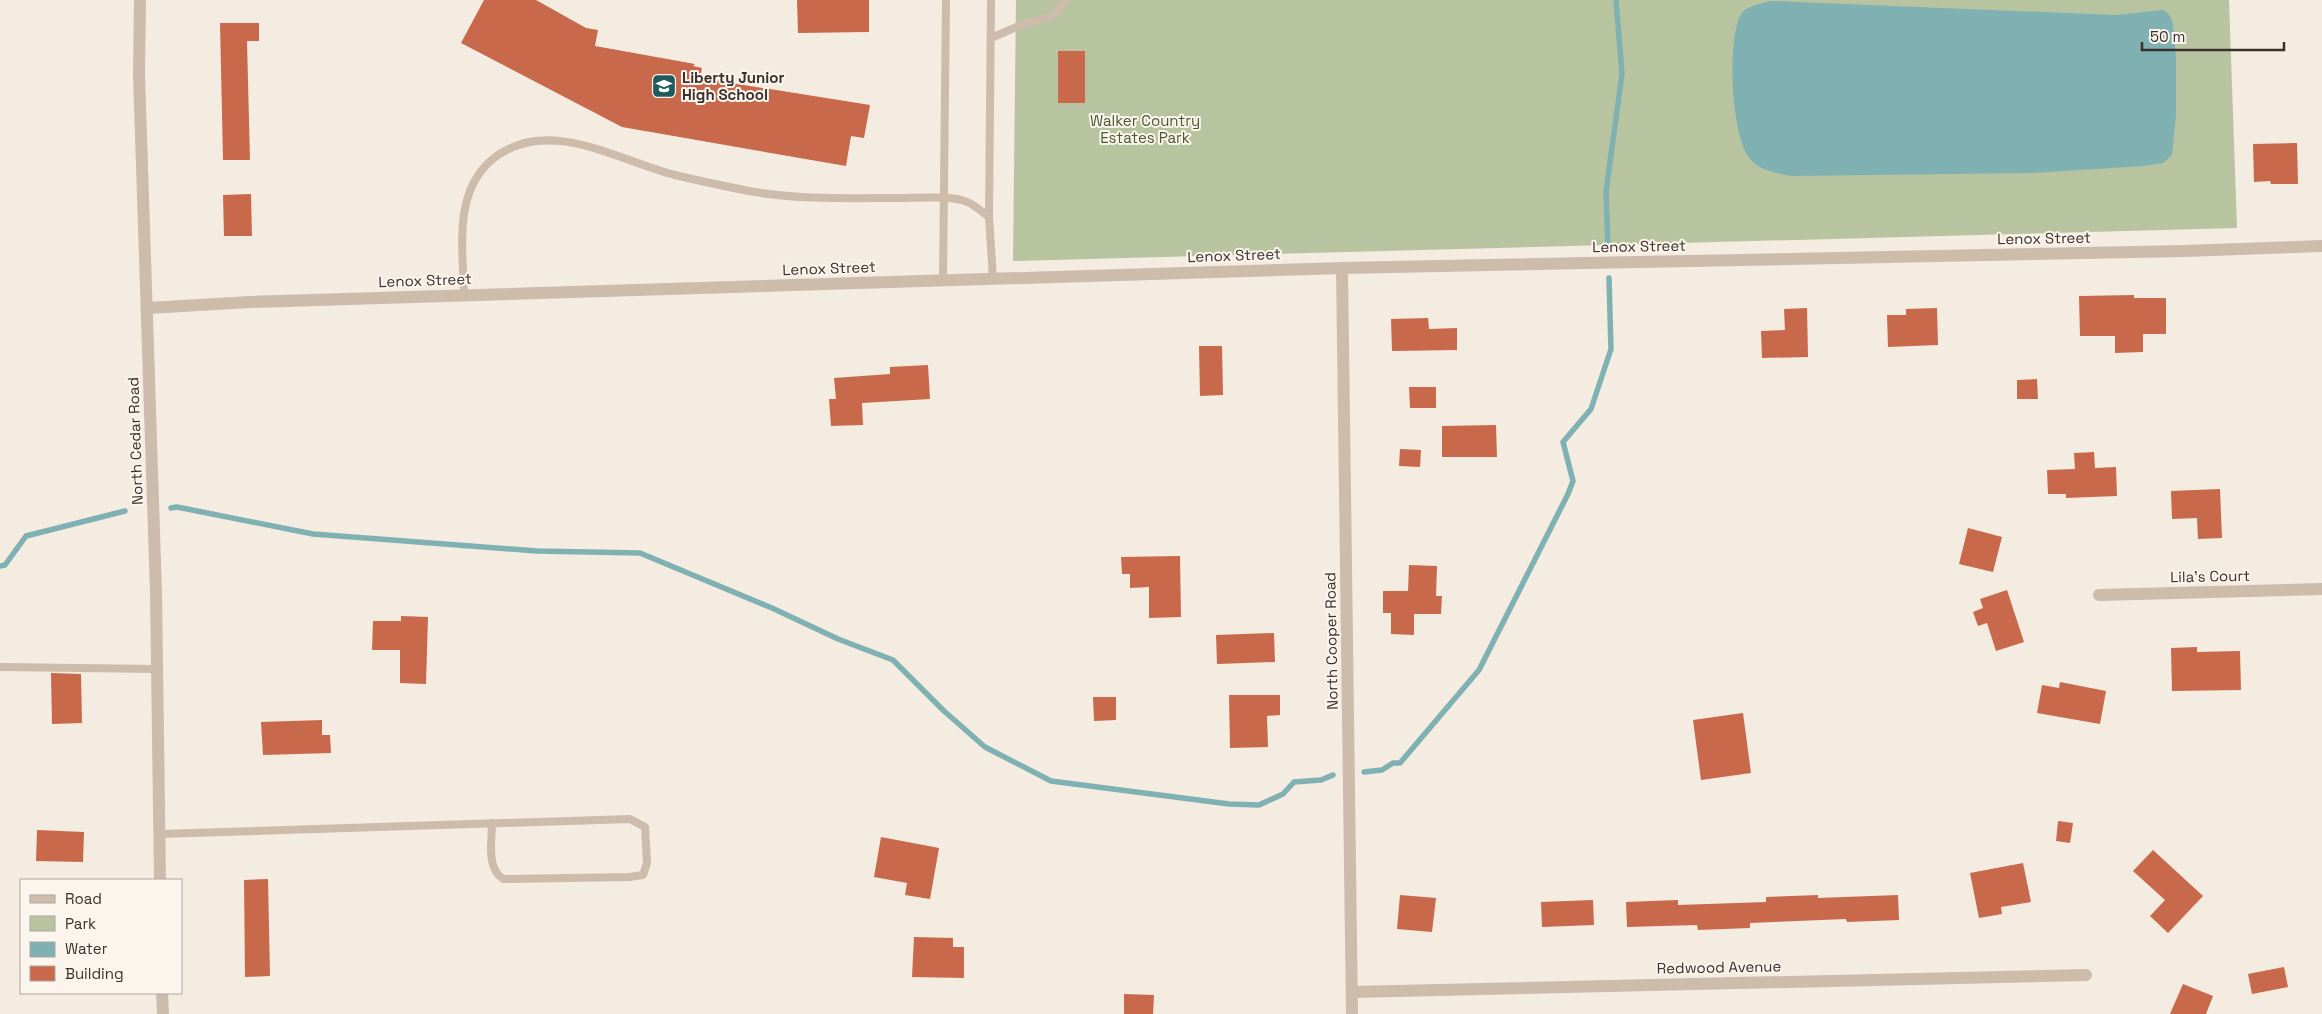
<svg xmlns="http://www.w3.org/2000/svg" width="2322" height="1014" font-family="'Space Grotesk',sans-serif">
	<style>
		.green { fill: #b8c4a0 }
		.water { fill: #7fb0b2 }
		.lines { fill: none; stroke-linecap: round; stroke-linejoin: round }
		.stream { stroke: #7fb0b2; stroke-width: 5.5 }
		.building { fill: #c8694b }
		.service { stroke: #cdbbac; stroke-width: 8 }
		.minor { stroke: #cdbbac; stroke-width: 12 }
		.tertiary { stroke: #cdbbac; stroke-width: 12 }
		.labels { text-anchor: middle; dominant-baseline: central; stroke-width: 4; stroke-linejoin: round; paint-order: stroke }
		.poi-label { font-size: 15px; font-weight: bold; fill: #3b302b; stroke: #fbf5ee; text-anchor: start }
		.park-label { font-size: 15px; fill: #4a5a2e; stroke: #fbf5ee }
		.street-label { font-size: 15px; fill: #3b302b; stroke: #fbf5ee }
	</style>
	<rect width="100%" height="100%" fill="#f4ebe1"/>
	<path class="green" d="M1016 0H2229L2237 228 1013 261Z"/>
	<path class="water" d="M1770 1 2116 15 2163 10 2169 14 2173 23 2176 58V116L2172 155 2163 163 2144 166 2030 173 1792 176C1777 173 1760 171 1750 159 1731 137 1727 42 1740 16 1745 6 1760 4 1770 1Z"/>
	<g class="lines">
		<path class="stream" d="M1608 247 1606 192 1622 74 1616 0
			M171 508 177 507 313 534 537 551 640 553 772 608 838 639 893 660 944 711 985 747 1051 781 1229 804 1259 805 1283 794 1294 782 1321 780 1333 775
			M0 566 5 565 26 536 125 511
			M1364 772 1382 770 1393 763H1400L1479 670 1568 494 1573 481 1563 442 1591 409 1611 349 1609 278"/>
	</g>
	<path class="building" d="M484 0H536L586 28 598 30 595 46 695 64 693 66 702 68 700 78 870 105 864 138 851 136 846 166 622 127 461 43Z
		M797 0H869V32L798 33Z
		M220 23H259V41H247L250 160H223Z
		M1058 51H1085V103H1058Z
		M2297 143 2298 184H2271L2270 181 2254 182 2253 144Z
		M251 194 252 236H224L223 195Z
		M2134 295V298H2166V334H2143V352L2115 353V336H2080L2079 296Z
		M1807 308 1808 357 1762 358 1761 331 1785 330 1784 309Z
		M1937 308 1938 345 1888 347 1887 315H1906V309Z
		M1428 318 1429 329 1457 328V350L1392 351 1391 319Z
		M1199 346H1222L1223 395 1200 396Z
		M928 365 930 399 862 403 863 425 831 426 829 399H836L834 378 890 374V367Z
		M2037 379 2038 399H2017V380Z
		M1409 387H1436V408H1410Z
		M1496 425 1497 457H1442V426Z
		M1400 449 1421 450 1420 467 1399 466Z
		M2094 452 2095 468 2116 467 2117 496 2066 498V494H2048L2047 470 2075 469 2074 453Z
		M2220 489 2222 538 2198 539 2197 518 2172 519 2171 491Z
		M1968 528 2002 537 1993 572 1959 564Z
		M1180 556 1181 617 1149 618V587L1130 588V574H1122L1121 557Z
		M1409 565 1437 566 1436 596H1442L1441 614H1414V635L1391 634V613H1383V591H1408Z
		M2007 590 2024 642 1996 651 1987 623 1978 626 1973 612 1983 608 1980 599Z
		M401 616 428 617 426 684 400 683V650H372L373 621H401Z
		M1274 633 1275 662 1217 664 1216 635Z
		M2197 647V652L2240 651 2241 690 2172 691 2171 648Z
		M51 673 81 674 82 723 52 724Z
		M2060 682 2106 691 2100 724 2037 713 2042 685 2059 688Z
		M1229 695H1280V715L1267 716 1268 747 1230 748Z
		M1093 697H1116V720L1094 721Z
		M1743 713 1751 773 1701 780 1693 720Z
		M322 720V735H330L331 753 263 755 261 722Z
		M2058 821 2073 823 2070 843 2056 841Z
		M37 830 84 832 83 862 36 861Z
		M881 837 939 848 930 899 905 895 907 883 874 877Z
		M2153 850 2203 896 2168 933 2150 916 2165 900 2133 871Z
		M2023 863 2031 902 2001 907 2002 914 1979 918 1970 873Z
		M268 879 270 976 245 977 244 880Z
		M1400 895 1436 898 1432 932 1397 929Z
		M1818 895V898L1898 895 1899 920 1847 922 1846 919 1750 923V928L1698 930 1697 925 1627 927 1626 902 1678 900V905L1766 902V897Z
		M1593 900 1594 925 1542 927 1541 902Z
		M914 937 953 938V947H964V978L912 977Z
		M2284 967 2288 987 2252 994 2248 974Z
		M2183 984 2213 996 2206 1014H2170Z
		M1124 994 1154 995 1153 1014H1124Z"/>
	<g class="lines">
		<path class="service" d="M991 38 1021 25 1052 16 1064 3V0
			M989 217 991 0
			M943 280 946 0
			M464 295C463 247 452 187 498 155 553 118 619 161 675 175 699 181 724 186 749 191 798 200 850 198 900 198 917 198 952 195 967 202 975 205 982 212 989 217L993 279
			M0 667 157 669
			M160 834 630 819 645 827 647 863 643 875 629 877 503 879C486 868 492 841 492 823"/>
		<path class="minor" d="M1342 268 1352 1014
			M148 308 250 302 1342 268 2185 251 2322 246
			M2099 595 2322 589
			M1352 992 2086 975"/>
		<path class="tertiary" d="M140 0 139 75 156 592 160 880
			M162 993 163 1014"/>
	</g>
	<defs>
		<symbol id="school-square" viewBox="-11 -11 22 22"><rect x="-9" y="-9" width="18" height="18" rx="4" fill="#1f5a5e" stroke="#fbf5ee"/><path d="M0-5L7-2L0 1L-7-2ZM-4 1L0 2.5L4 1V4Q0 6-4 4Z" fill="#fff"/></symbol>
	</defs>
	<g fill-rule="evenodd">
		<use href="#school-square" x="650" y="72" width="28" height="28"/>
	</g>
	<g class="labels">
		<g class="poi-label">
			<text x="682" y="77">Liberty Junior<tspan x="682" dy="17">High School</tspan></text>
		</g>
		<g class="park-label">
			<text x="1145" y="120">Walker Country<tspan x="1145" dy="17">Estates Park</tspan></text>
		</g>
		<g class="street-label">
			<text transform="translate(2044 238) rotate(-1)">Lenox Street</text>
			<text transform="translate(1639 246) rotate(-1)">Lenox Street</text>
			<text transform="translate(1234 255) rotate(-2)">Lenox Street</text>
			<text transform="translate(829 268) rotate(-2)">Lenox Street</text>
			<text transform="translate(425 280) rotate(-2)">Lenox Street</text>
			<text transform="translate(135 441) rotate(-92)">North Cedar Road</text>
			<text transform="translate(2210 576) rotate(-1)">Lila's Court</text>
			<text transform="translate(1331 641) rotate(-91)">North Cooper Road</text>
			<text transform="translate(1719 967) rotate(-1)">Redwood Avenue</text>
		</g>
	</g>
	<rect x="20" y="879" width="162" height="115" fill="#fbf5ee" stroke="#aea6a0"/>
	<rect x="30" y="895" width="25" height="8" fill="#cdbbac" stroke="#aea6a0"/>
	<text x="65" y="904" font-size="15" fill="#3b302b">Road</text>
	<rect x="30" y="916" width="25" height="15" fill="#b8c4a0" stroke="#aea6a0"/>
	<text x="65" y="929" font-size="15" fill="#3b302b">Park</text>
	<rect x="30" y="942" width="25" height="15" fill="#7fb0b2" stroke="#aea6a0"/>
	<text x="65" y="954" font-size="15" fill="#3b302b">Water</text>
	<rect x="30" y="966" width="25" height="15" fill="#c8694b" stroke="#aea6a0"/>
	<text x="65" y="979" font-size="15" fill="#3b302b">Building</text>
	<path d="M2142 42v8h142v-8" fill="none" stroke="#3b302b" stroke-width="2.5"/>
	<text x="2150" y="42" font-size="15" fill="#3b302b" stroke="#fbf5ee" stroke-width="4" paint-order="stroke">50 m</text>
</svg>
